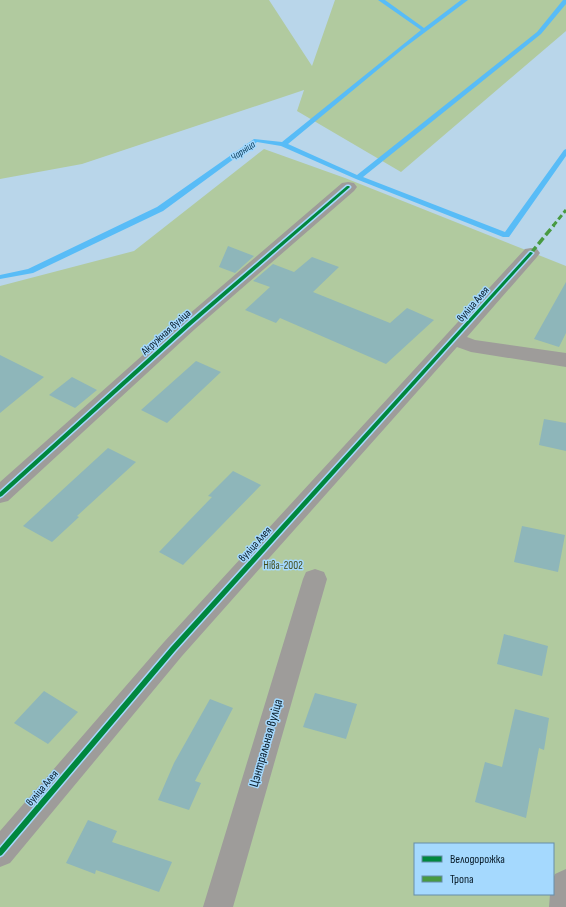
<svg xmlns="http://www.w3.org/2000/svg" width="566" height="907" font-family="'Sofia Sans Condensed',sans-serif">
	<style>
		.green { fill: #b1ca9f; fill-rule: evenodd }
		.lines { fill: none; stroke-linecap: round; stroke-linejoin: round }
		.stream { fill: #58bcf7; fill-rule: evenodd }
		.building { fill: #8eb6ba }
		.minor { fill: #9e9c9a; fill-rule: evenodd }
		.quiet-far1 { stroke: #489a41; stroke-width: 3; stroke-dasharray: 5.5 3; stroke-linecap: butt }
		.quiet { stroke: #489a41; stroke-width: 3.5; stroke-dasharray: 8 3.5; stroke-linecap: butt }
		.cycleway-casing { stroke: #a5d9fe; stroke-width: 3 }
		.cycleway { fill: #00873e; fill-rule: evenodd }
		.labels { text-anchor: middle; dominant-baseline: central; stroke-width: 3; stroke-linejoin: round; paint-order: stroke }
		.far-water-label { font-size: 10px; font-style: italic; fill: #083c5a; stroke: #a5d9fe }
		.street-label { font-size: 11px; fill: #081c2a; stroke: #a5d9fe }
		.park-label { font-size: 11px; fill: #424d1b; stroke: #a5d9fe }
		.near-street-label { font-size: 13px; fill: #081c2a; stroke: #a5d9fe }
	</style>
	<rect width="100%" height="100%" fill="#b9d6ea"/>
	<path class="green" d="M0 0H269L312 66 335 0H566V31L401 172 297 111 304 90 82 164 0 179Z
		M264 149 345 178 566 266V907H0V286L134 251ZM415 844H553V894H415Z"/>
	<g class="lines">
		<path class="stream" d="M378 0H385L424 28 461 0H468L404 48 288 144 357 175 537 32 563 0H566V4L541 34 363 177 505 232 564 150 566 149V156L509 237H503L356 179 281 146 257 142 163 211 33 273 0 279V275L28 269 157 207 254 139 282 142 421 30Z"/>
	</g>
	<path class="building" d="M228 246 254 256 235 273 219 267Z
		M312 257 339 267 313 292 390 323 407 308 434 320 386 364 280 318 276 323 245 310 270 287 253 281 273 264 294 272Z
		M566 282V333L559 347 534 339Z
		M0 355 44 377 0 413Z
		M196 361 221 372 167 423 141 410Z
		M72 377 97 390 75 408 49 395Z
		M544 419 566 423V451L539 445Z
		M108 448 136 462 77 516 79 517 52 542 23 526Z
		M233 471 261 485 183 565 159 552 212 497 208 496Z
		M522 526 565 535 558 572 514 562Z
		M504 634 548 646 542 676 497 664Z
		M44 691 78 712 48 744 14 723Z
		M315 693 357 704 346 739 303 727Z
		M210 699 233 708 195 781 201 783 189 810 158 800 174 763Z
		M515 709 549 718 544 750 539 748 526 818 475 802 485 762 502 767Z
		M88 820 117 831 112 842 172 862 159 892 96 870 95 874 66 863Z"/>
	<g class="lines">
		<path class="minor" d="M348 182 354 183 357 187 354 191 195 329 8 501 0 503V482L181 321 342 183Z
			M531 248 537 249 540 253 537 257 467 337 475 340 566 353V367L471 352 457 347 182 656 10 863 0 867V831L164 642 525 249Z
			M315 569 324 572 327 579 233 907H203L303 579 306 572Z
			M566 869V907H549L550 894H553V879L555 874Z"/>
		<path class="quiet-far1" d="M553 226 566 210"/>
		<path class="quiet" d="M531 253 554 225"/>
		<defs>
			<path id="cycleway" d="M347 186H349L350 187 190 326 2 496 0 497V492L186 324Z
				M530 252H531L533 253 175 651 2 855 0 856V848L171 647Z"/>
		</defs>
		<use href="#cycleway" class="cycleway-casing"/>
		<use href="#cycleway" class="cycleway"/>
	</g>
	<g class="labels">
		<g class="far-water-label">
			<text transform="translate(243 151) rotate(-34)">Чарніца</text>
		</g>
		<g class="street-label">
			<text transform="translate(473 304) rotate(-49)">вуліца Алея</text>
			<text transform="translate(166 332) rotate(-42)">Акружная вуліца</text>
			<text transform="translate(255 544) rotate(-48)">вуліца Алея</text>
			<text transform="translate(42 788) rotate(-50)">вуліца Алея</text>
		</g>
		<g class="park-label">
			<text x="283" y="565">Ніва-2002</text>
		</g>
		<g class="near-street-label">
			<text transform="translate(266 743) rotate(-74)">Цэнтральная вуліца</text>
		</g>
	</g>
	<rect x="414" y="843" width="140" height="52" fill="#a5d9fe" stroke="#668da9"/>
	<rect x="422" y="856" width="20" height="6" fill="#00873e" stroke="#668da9"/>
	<text x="450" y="863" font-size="12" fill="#081c2a">Велодорожка</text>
	<rect x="422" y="876" width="20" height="6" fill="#489a41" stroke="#668da9"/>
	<text x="450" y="883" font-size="12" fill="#081c2a">Тропа</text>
</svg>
